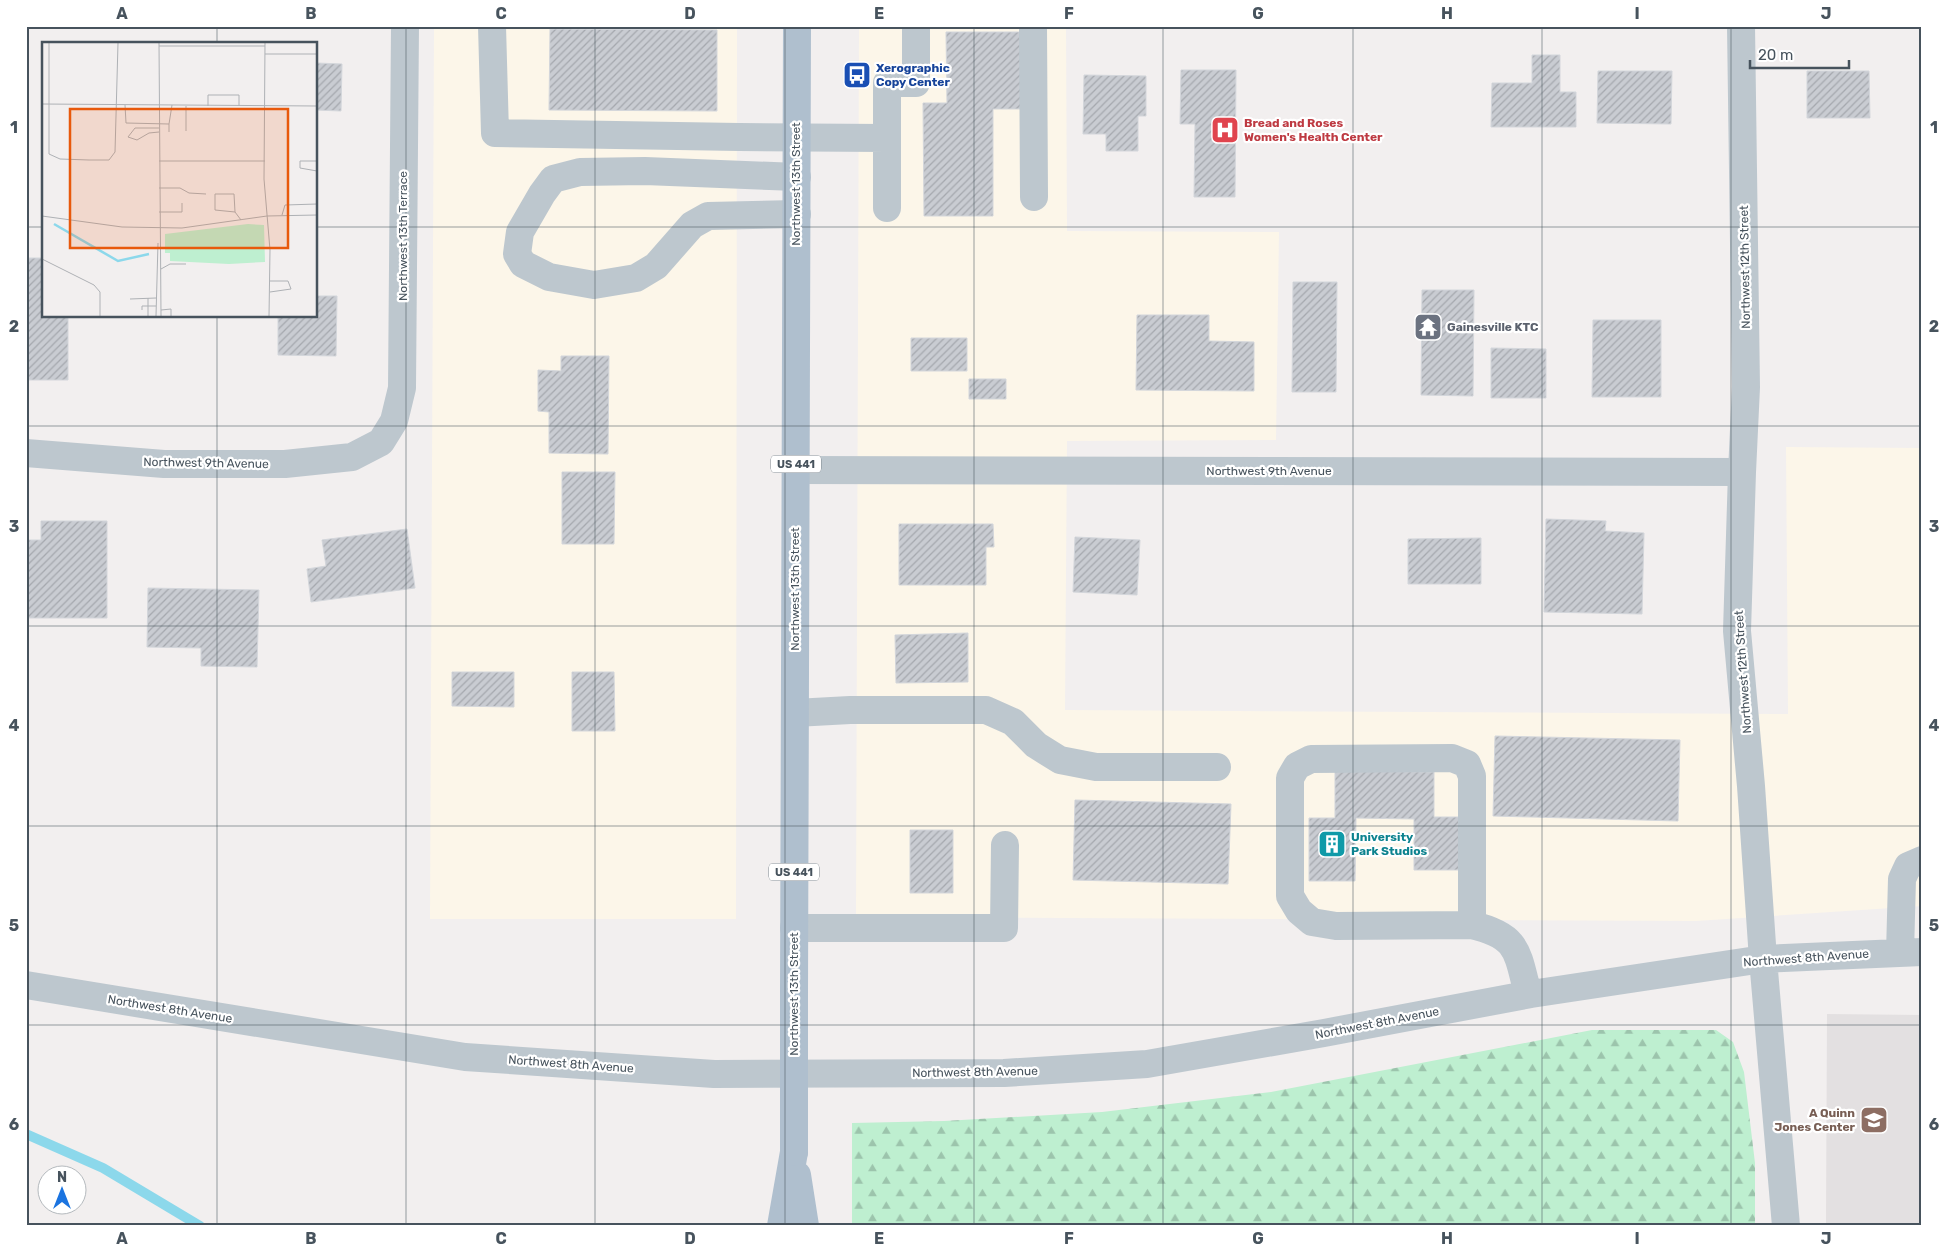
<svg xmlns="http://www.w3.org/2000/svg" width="1948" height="1252" font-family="Rubik,sans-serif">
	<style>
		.commercial { fill: #fcf6e9 }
		.education { fill: #e3e0e1 }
		.forest { fill: url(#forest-firs) }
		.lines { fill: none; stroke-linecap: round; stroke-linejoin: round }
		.stream { stroke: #8cd8eb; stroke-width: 10 }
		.building { fill: url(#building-hatch); stroke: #d3d6db }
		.minor { stroke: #bdc7ce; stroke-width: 28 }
		.major { stroke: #afbfce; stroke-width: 28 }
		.major-bridge { stroke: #afbfce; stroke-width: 28 }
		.grid { fill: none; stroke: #47535d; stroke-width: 1; stroke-opacity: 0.55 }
		.labels { text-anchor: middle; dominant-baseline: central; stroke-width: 4.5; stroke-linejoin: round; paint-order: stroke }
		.shield { fill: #fff; stroke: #7e878e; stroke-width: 1 }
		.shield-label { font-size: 11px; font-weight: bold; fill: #47535d }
		.transit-label { font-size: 12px; font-weight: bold; fill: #164399; stroke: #fff; text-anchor: start }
		.health-label { font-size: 12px; font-weight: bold; fill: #be3a42; stroke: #fff; text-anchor: start }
		.street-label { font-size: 12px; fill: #47535d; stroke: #fff }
		.worship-label { font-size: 12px; font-weight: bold; fill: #5b616d; stroke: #fff; text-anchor: start }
		.culture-label { font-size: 12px; font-weight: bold; fill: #0d838f; stroke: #fff; text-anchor: start }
		.education-label { font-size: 12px; font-weight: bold; fill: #785e54; stroke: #fff; text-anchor: end }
		.inset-river { fill: none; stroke: #8cd8eb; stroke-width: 2.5 }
		.inset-road { fill: none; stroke: #aeb1b5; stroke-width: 1 }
		.view { fill: #e8590c; fill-opacity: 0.15; stroke: #e8590c; stroke-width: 2.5 }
		.inset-edge { fill: none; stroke: #47535d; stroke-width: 2.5 }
		.neatline { fill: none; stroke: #47535d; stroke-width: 2 }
		.grid-label { font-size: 16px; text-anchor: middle; font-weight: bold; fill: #47535d }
	</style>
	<defs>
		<pattern id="forest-firs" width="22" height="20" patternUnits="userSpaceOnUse" patternTransform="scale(1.25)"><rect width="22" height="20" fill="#beefd0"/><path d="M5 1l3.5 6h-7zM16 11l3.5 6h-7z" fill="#9cc4ac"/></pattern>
		<pattern id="building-hatch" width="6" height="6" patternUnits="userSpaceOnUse" patternTransform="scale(1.25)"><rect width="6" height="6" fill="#c9ccd2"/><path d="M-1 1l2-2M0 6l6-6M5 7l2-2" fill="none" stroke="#a5a8ae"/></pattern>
	</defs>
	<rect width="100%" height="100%" fill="#f2efef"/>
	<path class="commercial" d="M434 26H737L736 919H430Z
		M859 26H1066L1067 231 1279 232 1276 440 1067 441 1065 710 1788 714 1786 447 1922 448V906L1696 921 856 917Z"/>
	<path class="education" d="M1827 1014 1922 1015V1226H1826Z"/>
	<path class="forest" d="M1592 1030H1716L1733 1042 1744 1072 1755 1163V1226H852V1123L944 1121 1102 1112 1271 1092Z"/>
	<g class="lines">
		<path class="stream" d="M26 1134 103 1168 200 1226"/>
	</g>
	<path class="building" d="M550 29 717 30V111L549 110Z
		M946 32H1022V109H993V216H924L923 103H947Z
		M1532 55H1560V92H1576V127H1491L1492 83H1532Z
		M316 63 342 64 341 111 316 110Z
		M1181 70H1236L1235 197H1194L1195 124H1180Z
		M1598 71H1672L1671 124 1597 123Z
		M1807 71H1869L1870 118H1807Z
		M1084 75 1146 76V116H1138V151H1106V134H1083Z
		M26 258H44V316H68V380H26Z
		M1293 282H1337L1336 392H1292Z
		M1422 290H1474L1473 396 1421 395Z
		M316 296H337L336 356 278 355V316H316Z
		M1137 315H1209V341L1254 342V391L1136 390Z
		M1593 320H1661V397H1592Z
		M911 338H967V371H911Z
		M1491 348 1546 349V398H1491Z
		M561 356H609L608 454 549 453V412L538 411V370L561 371Z
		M969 379H1006V399H969Z
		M562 472H615L614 544H562Z
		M1546 519 1606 521 1605 531 1644 533 1642 614 1544 612Z
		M41 521H107V618H26V540H41Z
		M899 524H993L994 547H986V585H899Z
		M407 529 415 588 311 602 307 569 326 566 322 540Z
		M1075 537 1140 540 1137 595 1073 592Z
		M1481 538V584H1408V539Z
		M148 588 259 590 257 667 201 666V648L147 647Z
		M968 633V682L896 683 895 635Z
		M452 672H514V707L452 706Z
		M572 672H614L615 731H572Z
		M1495 736 1680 740 1678 821 1493 816Z
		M1335 771 1434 772V817H1460V870H1414V819L1356 818 1355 881H1309V818H1335Z
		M1075 800 1231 804 1228 884 1073 880Z
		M910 830H953V893H910Z"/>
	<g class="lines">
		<path class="minor" d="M492 26 495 133 739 137 887 138V208
			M1033 26 1034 197
			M1741 26 1746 387 1742 472 1737 631 1751 786 1763 959 1786 1226
			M887 138V83H916V26
			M797 177 645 171 580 172 553 179 542 194 520 232 517 254 523 264 549 277 594 285 636 278 656 266 692 225 708 216 797 214
			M26 453 164 464H285L352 457 381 442 394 421 402 388 405 26
			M796 470 1742 472
			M795 713 850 710H986L1013 722 1036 745 1060 760 1096 767H1217
			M1472 925 1336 926 1312 922 1299 911 1290 896V778L1297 766 1311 759 1452 758 1467 764 1472 776V925C1519 936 1517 952 1528 994
			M794 928H1004L1005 845
			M1900 953 1902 879 1908 866 1922 860
			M26 985 465 1057 714 1074 1004 1073 1147 1064 1324 1033 1531 994 1763 959 1922 952"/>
		<path class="major" d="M794 993 797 26
			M797 1175 805 1226
			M781 1226 794 1152"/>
		<path class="major-bridge" d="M794 993V1152"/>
	</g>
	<path class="grid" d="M217 26V44M406 26V1226M595 26V1226M785 26V1226M974 26V1226M1163 26V1226M1353 26V1226M1542 26V1226M1731 26V1226M26 227H44M316 227H1922M217 316V1226M26 426H1922M26 626H1922M26 826H1922M26 1025H1922"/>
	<defs>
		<symbol id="bus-square" viewBox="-11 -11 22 22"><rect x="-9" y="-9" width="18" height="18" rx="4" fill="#1a4fb4" stroke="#fff"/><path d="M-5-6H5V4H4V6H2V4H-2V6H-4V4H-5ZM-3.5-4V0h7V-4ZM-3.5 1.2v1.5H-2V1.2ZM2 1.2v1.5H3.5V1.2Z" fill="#fff"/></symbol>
		<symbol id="hospital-square" viewBox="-11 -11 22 22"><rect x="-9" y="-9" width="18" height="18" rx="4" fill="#e0444e" stroke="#fff"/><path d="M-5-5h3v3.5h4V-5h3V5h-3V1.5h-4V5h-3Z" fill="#fff"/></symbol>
		<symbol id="temple-square" viewBox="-11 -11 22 22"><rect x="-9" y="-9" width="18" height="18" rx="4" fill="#6b7280" stroke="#fff"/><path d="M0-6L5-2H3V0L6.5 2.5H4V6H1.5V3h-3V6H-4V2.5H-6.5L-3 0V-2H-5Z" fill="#fff"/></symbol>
		<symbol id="building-square" viewBox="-11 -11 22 22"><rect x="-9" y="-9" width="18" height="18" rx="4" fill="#0f9aa8" stroke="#fff"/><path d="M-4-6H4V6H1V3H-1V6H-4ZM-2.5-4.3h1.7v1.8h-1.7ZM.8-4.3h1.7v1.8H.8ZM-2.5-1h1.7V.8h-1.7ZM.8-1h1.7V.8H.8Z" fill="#fff"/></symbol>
		<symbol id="school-square" viewBox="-11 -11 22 22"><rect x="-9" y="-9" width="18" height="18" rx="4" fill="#8d6e63" stroke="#fff"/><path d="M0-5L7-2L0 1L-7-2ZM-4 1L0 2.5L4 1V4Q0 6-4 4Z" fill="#fff"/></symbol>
	</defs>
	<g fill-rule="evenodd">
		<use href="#bus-square" x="841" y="59" width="32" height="32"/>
		<use href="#hospital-square" x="1209" y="114" width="32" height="32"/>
		<use href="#temple-square" x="1412" y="311" width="32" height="32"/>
		<use href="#building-square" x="1316" y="828" width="32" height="32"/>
		<use href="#school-square" x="1858" y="1104" width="32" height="32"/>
	</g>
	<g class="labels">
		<g class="shield">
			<rect x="771" y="455.5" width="50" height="17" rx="4"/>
			<rect x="769" y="863.5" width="50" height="17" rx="4"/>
		</g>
		<g class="shield-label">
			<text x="796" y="464">US 441</text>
			<text x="794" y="872">US 441</text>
		</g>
		<g class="transit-label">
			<text x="876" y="68">Xerographic<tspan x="876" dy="14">Copy Center</tspan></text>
		</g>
		<g class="health-label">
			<text x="1244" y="123">Bread and Roses<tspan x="1244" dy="14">Women's Health Center</tspan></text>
		</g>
		<g class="street-label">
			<text transform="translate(796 184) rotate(-90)">Northwest 13th Street</text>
			<text transform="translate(403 236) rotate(-90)">Northwest 13th Terrace</text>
			<text transform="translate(1745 267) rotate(-91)">Northwest 12th Street</text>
			<text transform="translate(206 463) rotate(1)">Northwest 9th Avenue</text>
			<text x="1269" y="471">Northwest 9th Avenue</text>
			<text transform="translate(795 589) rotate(-90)">Northwest 13th Street</text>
			<text transform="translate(1743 672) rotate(-94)">Northwest 12th Street</text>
			<text transform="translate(1806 958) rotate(-4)">Northwest 8th Avenue</text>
			<text transform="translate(794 994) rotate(-90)">Northwest 13th Street</text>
			<text transform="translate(170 1009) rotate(9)">Northwest 8th Avenue</text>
			<text transform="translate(1377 1023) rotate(-11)">Northwest 8th Avenue</text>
			<text transform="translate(571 1064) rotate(4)">Northwest 8th Avenue</text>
			<text transform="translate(975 1072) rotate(-1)">Northwest 8th Avenue</text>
		</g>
		<g class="worship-label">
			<text x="1447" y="327">Gainesville KTC</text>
		</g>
		<g class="culture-label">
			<text x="1351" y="837">University<tspan x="1351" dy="14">Park Studios</tspan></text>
		</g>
		<g class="education-label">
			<text x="1855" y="1113">A Quinn<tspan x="1855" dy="14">Jones Center</tspan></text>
		</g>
	</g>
	<g transform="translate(42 42)">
		<rect width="275" height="275" fill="#f2efef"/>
		<path d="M206 182 222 183 223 220 187 222 128 219V211H123V192Z" fill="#beefd0"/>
		<path class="inset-river" d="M12 182 76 219 107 212"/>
		<path class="inset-road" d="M7 1V112L18 117 47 118H67L73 110 76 1M117 1 119 274M223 1 222 137 228 208 227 274M117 4H223M223 12H275M0 62 275 64M83 63 84 81 127 82V90M144 64V89M166 64V53H197V64M127 82 130 63M117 86H93L86 95 95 98 107 91 117 90M117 119H223M275 119H258V126L275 129M117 146H138L147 151 164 152M117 170H140V161M193 170 173 168V152H192L193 170 199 178M240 173 243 163 275 162M0 174 80 185 140 186 225 174 275 173M0 217 52 243 58 250V274M119 227 128 222H144M228 250 249 247 246 239H228M88 257 114 256M100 268V264H114M119 268 129 267V274M106 274V256M114 274 116 201"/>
		<path class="view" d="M28 67H246V206H28Z"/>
		<rect width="275" height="275" class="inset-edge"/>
	</g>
	<rect width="1948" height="1252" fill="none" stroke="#ffffff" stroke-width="55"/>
	<g transform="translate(62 1190)"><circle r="24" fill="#ffffff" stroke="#b5babe"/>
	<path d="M0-4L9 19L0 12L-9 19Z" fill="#1b74e0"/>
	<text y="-8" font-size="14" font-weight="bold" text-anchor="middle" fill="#47535d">N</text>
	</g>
	<path d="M1750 60v8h99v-8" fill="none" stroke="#47535d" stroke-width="2.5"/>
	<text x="1758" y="60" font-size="15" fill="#47535d" stroke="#ffffff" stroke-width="4" paint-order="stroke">20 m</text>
	<rect x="28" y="28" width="1892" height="1196" class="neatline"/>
	<g class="grid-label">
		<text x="122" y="19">A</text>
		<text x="311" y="19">B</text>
		<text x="501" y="19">C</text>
		<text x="690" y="19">D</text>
		<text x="879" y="19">E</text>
		<text x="1069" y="19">F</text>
		<text x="1258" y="19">G</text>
		<text x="1447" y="19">H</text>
		<text x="1637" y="19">I</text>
		<text x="1826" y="19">J</text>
		<text x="14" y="133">1</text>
		<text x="1934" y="133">1</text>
		<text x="14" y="332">2</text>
		<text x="1934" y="332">2</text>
		<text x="14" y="532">3</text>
		<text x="1934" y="532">3</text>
		<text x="14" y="731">4</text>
		<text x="1934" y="731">4</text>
		<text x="14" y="931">5</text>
		<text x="1934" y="931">5</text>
		<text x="14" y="1130">6</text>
		<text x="1934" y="1130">6</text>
		<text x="122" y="1244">A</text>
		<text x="311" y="1244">B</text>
		<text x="501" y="1244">C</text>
		<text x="690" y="1244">D</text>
		<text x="879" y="1244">E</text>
		<text x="1069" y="1244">F</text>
		<text x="1258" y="1244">G</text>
		<text x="1447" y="1244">H</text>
		<text x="1637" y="1244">I</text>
		<text x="1826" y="1244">J</text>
	</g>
</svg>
